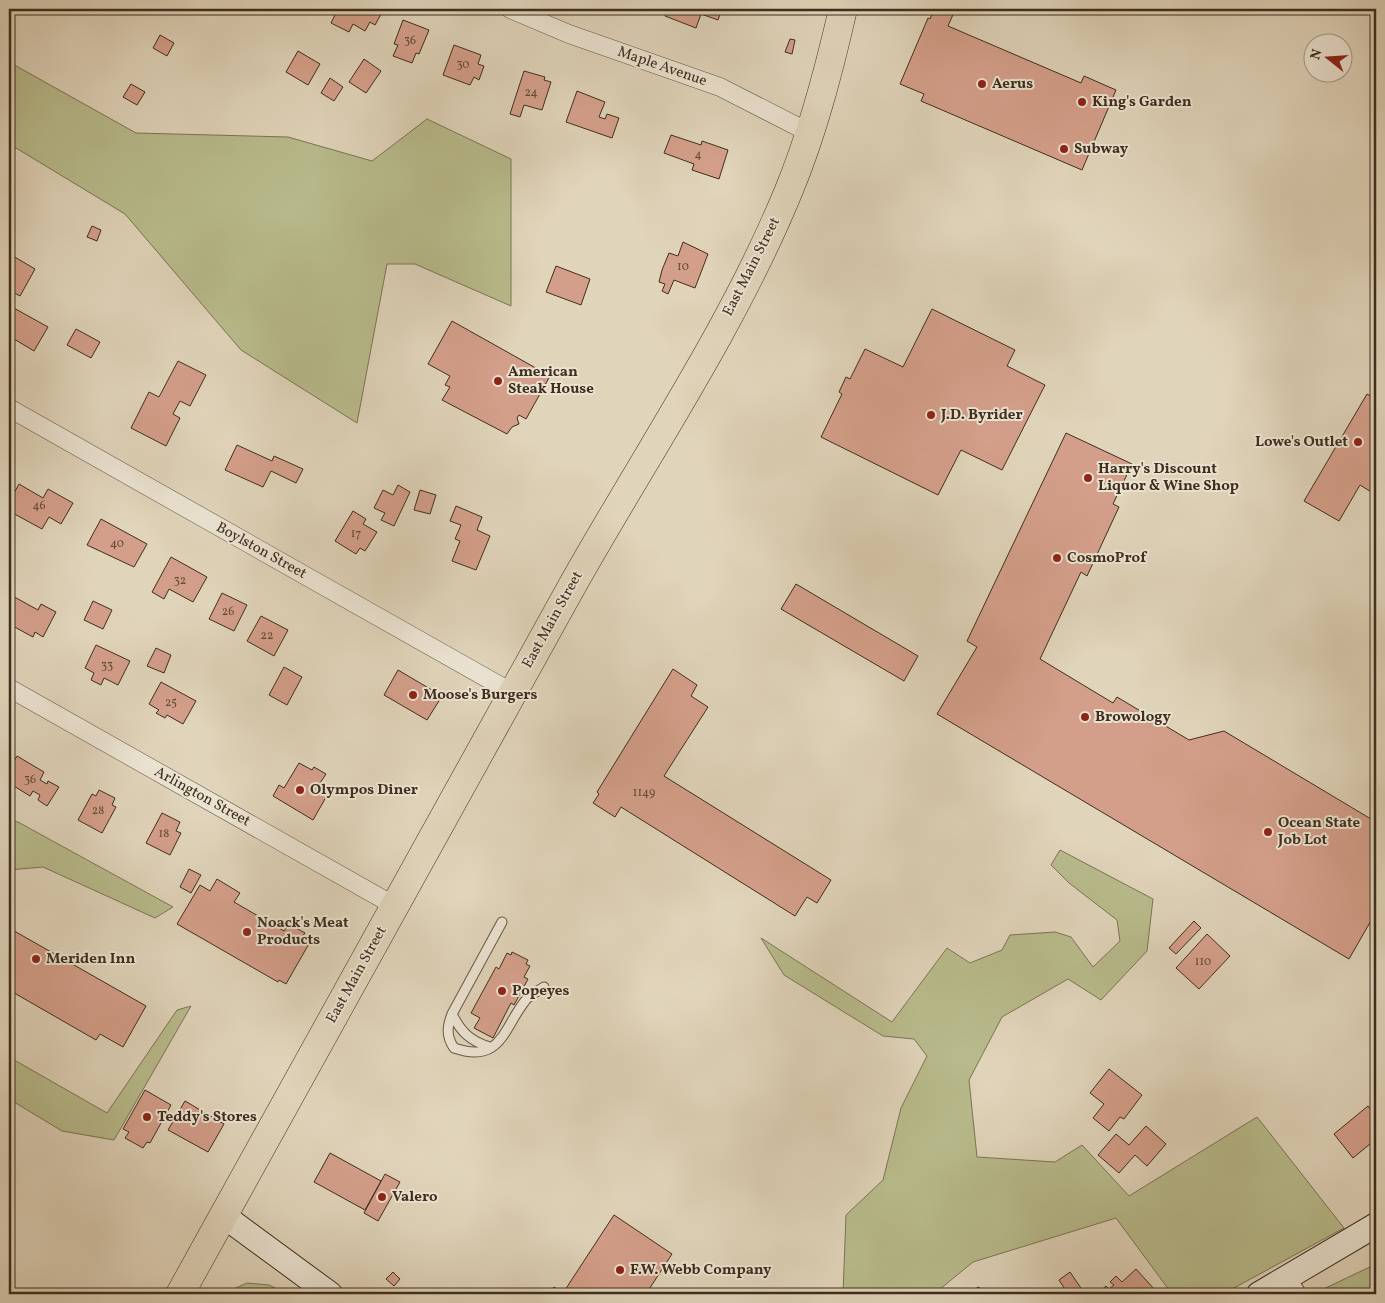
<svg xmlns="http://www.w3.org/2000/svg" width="1385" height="1303" font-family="Vollkorn,serif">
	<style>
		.green { fill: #b8bb8c; stroke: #7c7454 }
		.building { fill: #d49f8a; stroke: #3f2e1d }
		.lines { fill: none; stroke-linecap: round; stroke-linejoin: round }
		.lane-casing { stroke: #675844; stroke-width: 11 }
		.street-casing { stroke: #675844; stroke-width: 19 }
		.secondary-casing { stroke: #3f2e1d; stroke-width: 26 }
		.primary-casing { stroke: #3f2e1d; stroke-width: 29 }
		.lane { stroke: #ebe3d2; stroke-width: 9 }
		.street { stroke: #ebe3d2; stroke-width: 18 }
		.secondary { stroke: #ebe3d2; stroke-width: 24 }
		.primary { stroke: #e0d4ba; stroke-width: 28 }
		.poi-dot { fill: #8f2418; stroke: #ebe3d2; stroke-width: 2 }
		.labels { text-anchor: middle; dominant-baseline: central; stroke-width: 4; stroke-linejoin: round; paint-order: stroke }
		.number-label { font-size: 12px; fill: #644a38 }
		.street-label { font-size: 15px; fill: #3f2e1d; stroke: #ebe3d2 }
		.poi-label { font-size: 15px; font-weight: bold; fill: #3f2e1d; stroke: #ebe3d2; text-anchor: start }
	</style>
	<rect width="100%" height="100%" fill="#e0d4ba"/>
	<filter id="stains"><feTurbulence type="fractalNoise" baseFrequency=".004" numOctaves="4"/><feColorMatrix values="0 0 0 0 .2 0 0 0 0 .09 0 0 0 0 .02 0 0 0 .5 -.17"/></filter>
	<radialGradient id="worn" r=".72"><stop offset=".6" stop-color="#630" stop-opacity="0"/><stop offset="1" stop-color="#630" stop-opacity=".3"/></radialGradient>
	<path class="green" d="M9 62 136 133 288 137 372 161 427 119 511 159V306L415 264H387L357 423 241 350 125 214 16 148 9 147Z
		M9 820 18 822 173 907 155 918 43 867 9 870Z
		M1060 850 1153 899 1147 951 1101 1000 1068 979 1002 1017 969 1080 977 1157 1055 1162 1082 1145 1129 1196 1257 1117 1344 1228 1223 1294H1172L1116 1218 973 1262 934 1294H843L846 1215 883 1180 901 1108 927 1056 914 1039 883 1036 784 975 761 938 892 1022 947 948 970 963 1002 950 1010 935 1055 932 1071 937 1093 967 1120 941 1117 920 1069 883 1051 865Z
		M191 1006 114 1140 62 1131 9 1099V1057L107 1113 177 1010Z
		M1376 1264V1294H1313Z
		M247 1283 269 1285 287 1294H222Z"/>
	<path class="building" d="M338 9H384L375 25 370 22 365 31 353 24 349 32 331 23Z
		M668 9H722L718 20 701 14 696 28 665 16Z
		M934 9 955 10 948 26 1081 83 1084 76 1116 90 1082 170 921 101 924 94 900 84 928 18 930 19Z
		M403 20 429 30 419 54 416 53 412 63 393 56 398 45 394 44Z
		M160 35 174 43 167 56 153 48Z
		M790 39 795 40 792 54 785 52Z
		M454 45 481 55 478 64 484 66 479 80 474 77 470 85 443 75Z
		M298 51 320 64 308 85 286 72Z
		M364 59 381 71 366 93 349 82Z
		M524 71 545 77 544 80 551 82 542 110 524 105 520 117 510 114Z
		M330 78 343 87 334 101 321 93Z
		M131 84 145 92 137 105 123 97Z
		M577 91 605 102 599 117 605 119 607 114 619 118 612 138 566 122Z
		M671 135 701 145 702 141 728 150 719 179 692 170 694 164 664 153Z
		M92 226 101 230 97 241 87 237Z
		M683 242 708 254 695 288 674 280 668 294 662 291 665 284 659 282 662 270 669 253 678 256Z
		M13 256 35 269 20 296 9 290V263Z
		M556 266 590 279 581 305 546 292Z
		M12 307 48 327 34 351 9 336V313Z
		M932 309 1015 350 1007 366 1045 385 1002 470 961 450 938 495 821 437 842 394 839 392 846 377 850 379 865 349 903 367Z
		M452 321 550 376 526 419 519 415 517 418 519 424 512 427 507 434 442 400 450 387 445 385 450 376 428 364Z
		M76 329 100 342 91 358 67 345Z
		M178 361 206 375 190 406 180 401 173 414 180 418 166 446 131 428 149 392 159 397Z
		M1367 394 1376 399V495L1360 485 1339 521 1304 501Z
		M1066 433 1132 464 1113 504 1119 507 1087 576 1081 572 1040 659 1113 703 1117 697 1189 740 1224 731 1376 822V912L1349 959 937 714 977 647 967 641Z
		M237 445 272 461 274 456 303 469 296 483 271 471 263 487 225 470Z
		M19 484 43 498 48 489 73 503 61 524 49 517 42 529 9 511V502Z
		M398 485 410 492 394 526 381 520 385 513 374 508 383 490 393 495Z
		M420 490 436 495 430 514 414 510Z
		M456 506 482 517 477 530 490 536 476 570 452 561 460 541 455 539 461 525 450 521Z
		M353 511 366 519 363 524 377 532 365 551 360 548 356 554 335 541Z
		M101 519 147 544 134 567 87 545Z
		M171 557 207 577 193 602 169 589 164 599 152 592Z
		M796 584 918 656 904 681 781 609Z
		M222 593 247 605 234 631 209 619Z
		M9 594 38 610 41 604 56 612 43 637 35 632 33 637 9 624Z
		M93 601 112 610 103 629 84 620Z
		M261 616 288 630 274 656 247 641Z
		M96 645 130 661 118 685 104 678 101 685 91 680 94 673 85 668Z
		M156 648 171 655 164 673 147 666Z
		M284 667 302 677 287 705 269 695Z
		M673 669 697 685 691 696 708 707 664 776 831 880 817 903 807 897 795 916 621 807 615 817 593 803 599 794 597 792Z
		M398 670 442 696 427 720 384 695Z
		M161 682 196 701 183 724 167 715 165 718 156 713 159 710 149 704Z
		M17 756 44 772 40 780 47 784 48 781 59 787 47 806 38 800 40 795 33 791 30 796 9 783V769Z
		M299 763 312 770 314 767 326 774 318 786 329 792 313 820 273 796 279 785 284 788Z
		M99 790 115 798 112 805 116 807 102 833 78 820 92 794 96 796Z
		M162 813 180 822 176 831 181 833 170 855 146 843Z
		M189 869 201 875 191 893 180 887Z
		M217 879 240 893 234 902 284 931 289 924 305 933 302 937 310 942 286 984 279 980 278 982 177 924 200 885 210 891Z
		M1194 921 1201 928 1176 954 1169 948Z
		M9 928 146 1006 123 1047 100 1034 96 1040 9 990Z
		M1207 934 1230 956 1199 989 1176 968Z
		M512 952 528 960 526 964 530 966 524 977 528 979 514 1005 511 1003 493 1038 474 1028 480 1018 471 1013 496 967 499 969 507 953 511 955Z
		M1109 1069 1142 1095 1124 1119 1120 1117 1109 1131 1093 1118 1104 1104 1090 1093Z
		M145 1090 171 1105 150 1143 147 1142 143 1148 125 1138 129 1132 123 1129Z
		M185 1101 224 1124 208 1152 168 1130Z
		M1368 1106 1376 1116V1139L1353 1158 1334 1134Z
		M1146 1126 1166 1144 1147 1166 1135 1155 1119 1173 1098 1155 1116 1134 1129 1145Z
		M330 1153 381 1181 365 1210 314 1182Z
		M385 1174 400 1182 378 1221 364 1213Z
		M614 1215 672 1254 646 1294H549L554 1287 563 1293Z
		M1136 1269 1154 1289 1148 1294H1097L1106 1286 1109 1289 1114 1285 1110 1282 1116 1276 1122 1282Z
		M393 1272 400 1279 394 1286 386 1279Z
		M1070 1272 1085 1294H1068L1059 1280Z
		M979 1287 983 1294H967L966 1293Z"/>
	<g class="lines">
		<defs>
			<path id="lane" d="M502 922 452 1014C447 1027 446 1036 454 1048 501 1064 503 1029 525 1001 529 995 538 991 544 987
				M452 1014C461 1032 470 1041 490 1047
				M1291 1276 1302 1294"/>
			<path id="street" d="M510 9 569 34 720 87 810 133
				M9 408 513 693
				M9 688 395 906"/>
			<path id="secondary" d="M224 1216 330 1294
				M1259 1294 1376 1225"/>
			<path id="primary" d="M180 1294C311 1059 441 822 572 586 645 456 732 329 789 190 813 132 829 70 843 9"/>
		</defs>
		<use href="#lane" class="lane-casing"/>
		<use href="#street" class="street-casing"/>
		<use href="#secondary" class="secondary-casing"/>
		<use href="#primary" class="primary-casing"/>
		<use href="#lane" class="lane"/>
		<use href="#street" class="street"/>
		<use href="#secondary" class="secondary"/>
		<use href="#primary" class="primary"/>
	</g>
	<g class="poi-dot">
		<circle cx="982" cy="84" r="5"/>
		<circle cx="1082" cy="102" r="5"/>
		<circle cx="1064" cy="149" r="5"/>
		<circle cx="498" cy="381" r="5"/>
		<circle cx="931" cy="415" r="5"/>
		<circle cx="1358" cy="442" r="5"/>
		<circle cx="1088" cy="478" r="5"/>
		<circle cx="1057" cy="558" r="5"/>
		<circle cx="413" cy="695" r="5"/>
		<circle cx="1085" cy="717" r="5"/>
		<circle cx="300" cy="790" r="5"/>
		<circle cx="1268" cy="832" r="5"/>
		<circle cx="247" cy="932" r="5"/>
		<circle cx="36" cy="959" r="5"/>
		<circle cx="502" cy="991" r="5"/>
		<circle cx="147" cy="1117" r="5"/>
		<circle cx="382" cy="1197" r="5"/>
		<circle cx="620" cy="1270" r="5"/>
	</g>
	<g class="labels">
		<g class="number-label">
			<text x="410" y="41">36</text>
			<text x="463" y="65">30</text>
			<text x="531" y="93">24</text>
			<text x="698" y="155">4</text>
			<text x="683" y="267">10</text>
			<text x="39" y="506">46</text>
			<text x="356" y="534">17</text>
			<text x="117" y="544">40</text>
			<text x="180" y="581">32</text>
			<text x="228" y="612">26</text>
			<text x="267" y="636">22</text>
			<text x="107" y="666">33</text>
			<text x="171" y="703">25</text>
			<text x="30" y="780">36</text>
			<text x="644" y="793">1149</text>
			<text x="98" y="811">28</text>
			<text x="164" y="834">18</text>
			<text x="1203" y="962">110</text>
		</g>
		<g class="street-label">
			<text transform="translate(662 67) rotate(19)">Maple Avenue</text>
			<text transform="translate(752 267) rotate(-63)">East Main Street</text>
			<text transform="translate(261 551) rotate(29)">Boylston Street</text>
			<text transform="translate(553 620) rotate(-61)">East Main Street</text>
			<text transform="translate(202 797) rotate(29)">Arlington Street</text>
			<text transform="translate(357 975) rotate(-61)">East Main Street</text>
		</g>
		<g class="poi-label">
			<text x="992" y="84">Aerus</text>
			<text x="1092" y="102">King's Garden</text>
			<text x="1074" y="149">Subway</text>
			<text x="508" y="372">American<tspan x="508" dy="17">Steak House</tspan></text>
			<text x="941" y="415">J.D. Byrider</text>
			<text x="1348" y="442" text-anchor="end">Lowe's Outlet</text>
			<text x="1098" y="469">Harry's Discount<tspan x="1098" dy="17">Liquor &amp; Wine Shop</tspan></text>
			<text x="1067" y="558">CosmoProf</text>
			<text x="423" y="695">Moose's Burgers</text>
			<text x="1095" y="717">Browology</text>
			<text x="310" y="790">Olympos Diner</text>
			<text x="1278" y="823">Ocean State<tspan x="1278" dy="17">Job Lot</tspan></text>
			<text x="257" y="923">Noack's Meat<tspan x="257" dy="17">Products</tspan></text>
			<text x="46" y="959">Meriden Inn</text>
			<text x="512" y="991">Popeyes</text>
			<text x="157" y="1117">Teddy's Stores</text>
			<text x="392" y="1197">Valero</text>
			<text x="630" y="1270">F.W. Webb Company</text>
		</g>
	</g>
	<rect width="1385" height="1303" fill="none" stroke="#e0d4ba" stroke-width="30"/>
	<rect x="10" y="10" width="1365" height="1283" fill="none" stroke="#3f2e1d" stroke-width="2.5"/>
	<rect x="15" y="15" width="1355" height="1273" fill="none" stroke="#3f2e1d"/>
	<g transform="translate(1328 58) rotate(287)"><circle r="24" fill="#ebe3d2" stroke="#a69b8a"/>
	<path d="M0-4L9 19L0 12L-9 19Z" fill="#8f2418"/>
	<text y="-8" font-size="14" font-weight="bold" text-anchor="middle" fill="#3f2e1d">N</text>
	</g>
	<rect width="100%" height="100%" filter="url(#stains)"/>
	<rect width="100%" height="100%" fill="url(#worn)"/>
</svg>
